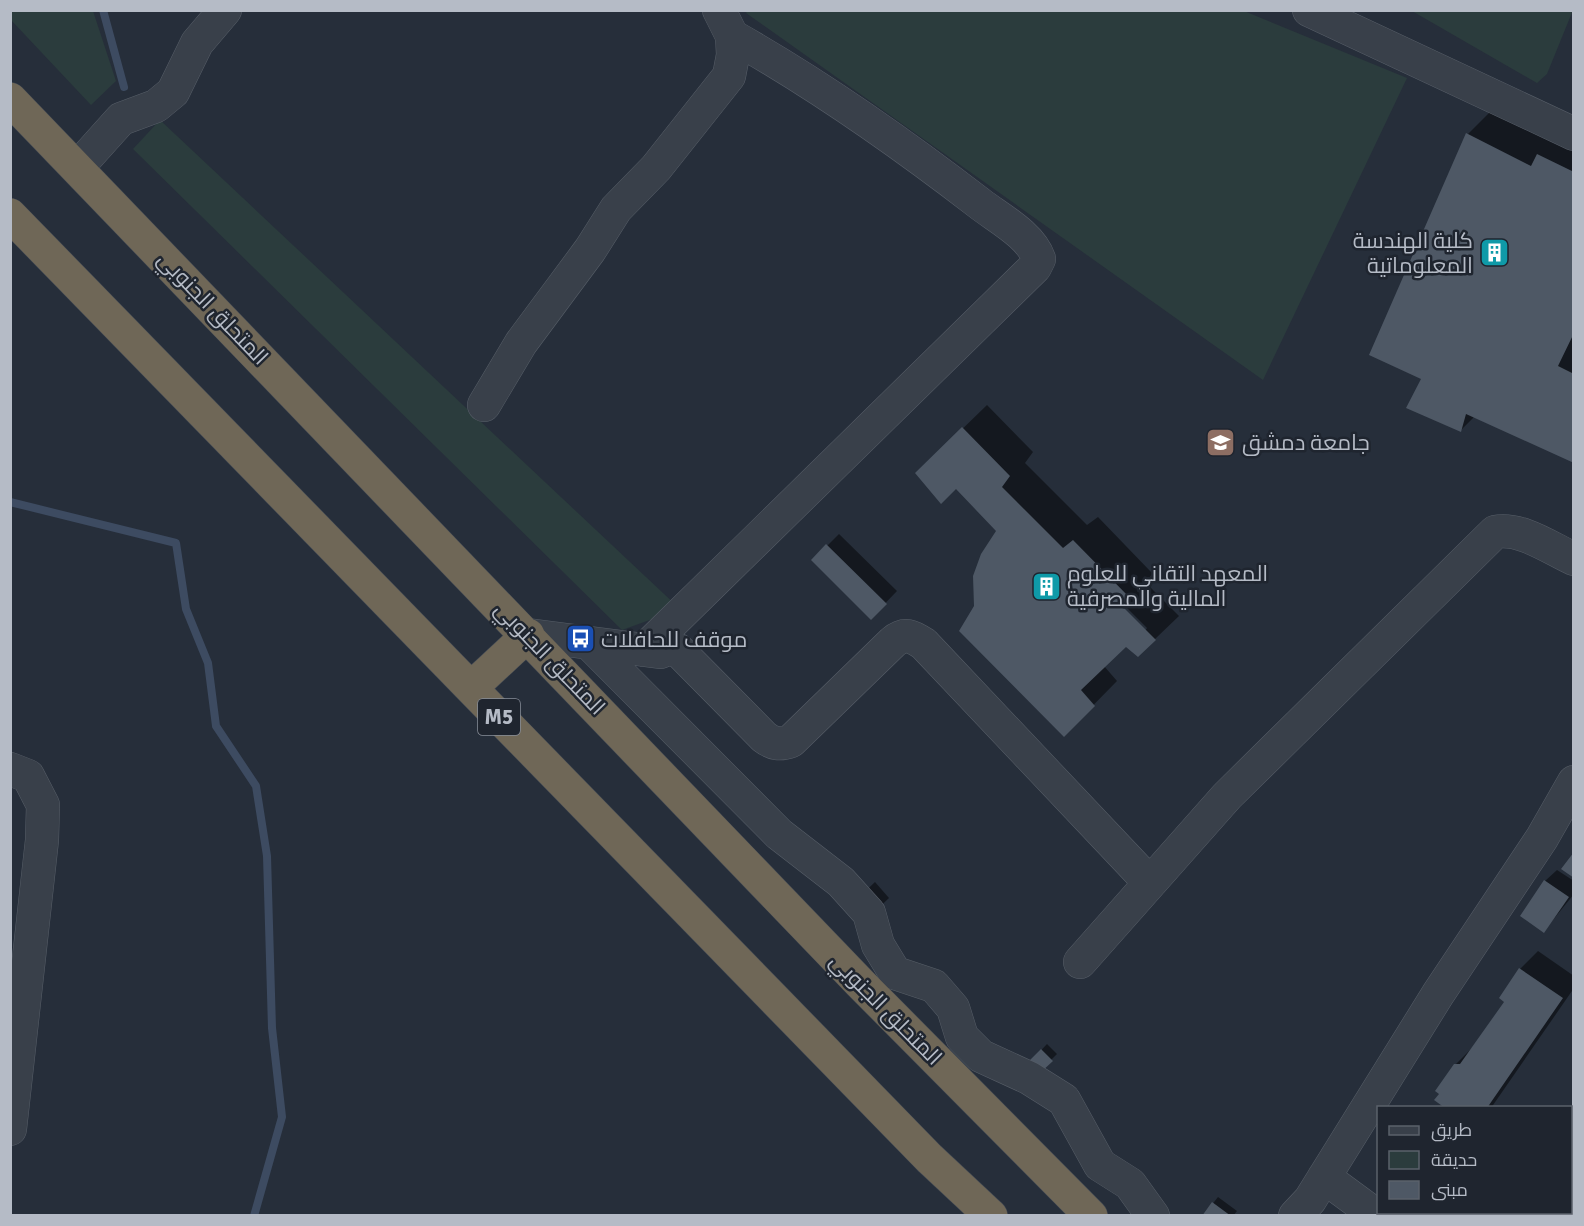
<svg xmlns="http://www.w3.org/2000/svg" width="1584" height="1226" font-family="Signika,Cairo,sans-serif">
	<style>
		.green { fill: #2b3c3d }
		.shadow { fill: #0007; fill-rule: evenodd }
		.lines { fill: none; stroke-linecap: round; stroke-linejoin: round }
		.stream { stroke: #3d4b61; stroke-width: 8 }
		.building { fill: #4e5865 }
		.minor-casing { stroke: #575e68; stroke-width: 34 }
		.highway-casing { stroke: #444b55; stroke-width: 34 }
		.minor { stroke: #39404a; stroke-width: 33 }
		.highway { stroke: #6f6757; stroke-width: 33 }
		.labels { text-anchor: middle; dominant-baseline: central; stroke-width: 5; stroke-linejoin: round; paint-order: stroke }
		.shield { fill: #1f252f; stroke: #888e99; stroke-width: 1.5 }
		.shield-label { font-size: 21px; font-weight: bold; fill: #b5bbc6 }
		.poi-label { font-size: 22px; fill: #b5bbc6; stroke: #1f252f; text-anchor: start }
		.street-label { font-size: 22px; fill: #b5bbc6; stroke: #1f252f }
	</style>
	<rect width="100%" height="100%" fill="#262e3a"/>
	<path class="green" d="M11 10 93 11 116 81 91 105 11 20Z
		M748 10 1244 11 1407 78 1263 380 746 13Z
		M1573 10 1547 74 1537 83 1412 11Z
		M160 120 680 609 622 630 133 149Z"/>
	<path class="shadow" d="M1501 101 1574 122V461L1474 417 1461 430 1424 378 1468 134Z
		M987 405 1033 452 1025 463 1087 525 1098 517 1152 573 1147 584 1179 616 1155 639 1126 645 1104 666 1117 681 1064 735 975 606 998 531 956 487 917 473ZM1120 601 1147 628 1145 631 1118 603Z
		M839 534 897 591 871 618 813 560Z
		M1557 870 1574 881V894L1544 931 1545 881Z
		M875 882 889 898 864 922 850 906Z
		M1538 951 1574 976V988L1491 1108H1448L1455 1065 1473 1047 1506 1001 1520 969Z
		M1047 1044 1057 1054 1041 1070 1031 1061Z
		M1218 1197 1237 1211 1233 1216H1203Z"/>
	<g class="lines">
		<path class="stream" d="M103 10 124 87
			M10 502 176 543 186 609 208 663 216 726 256 786 267 856 272 1028 282 1117 254 1216"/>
	</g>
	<path class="building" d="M1466 133 1531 166 1537 154 1574 172V333L1558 366 1574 374V463L1466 414 1461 432 1406 408 1421 379 1369 355Z
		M962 427 1010 476 1002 487 1063 548 1073 540 1129 597 1124 608 1156 640 1138 657 1126 647 1081 690 1095 706 1064 737 959 631 974 606 973 576 981 554 996 531 956 489 941 504 915 473Z
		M826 544 887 604 871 620 811 560Z
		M1574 852V878L1561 869Z
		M1544 880 1569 897 1544 933 1520 916Z
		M1519 968 1563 998 1487 1108H1445L1434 1100 1439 1094 1435 1091 1454 1064H1460L1504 1002 1499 998Z
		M1041 1049 1053 1061 1041 1072 1029 1061Z
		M1212 1202 1231 1216H1202Z
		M1457 1212H1521L1518 1216H1461Z"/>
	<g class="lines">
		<defs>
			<path id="minor" d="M1309 10 1574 134
				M77 168 121 119 156 106 173 92 197 43 225 10
				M484 405 521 343 590 250 616 209 656 168 729 76 733 55 732 36 719 10
				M528 635 660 652 667 649 678 650 764 737C773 744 780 745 791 741L893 642C905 632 912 636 924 644L1150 883
				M589 643 779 834 841 882 869 913 878 945 895 973 934 986 953 1008 962 1037 981 1056 1029 1078 1064 1100 1100 1165 1130 1184 1153 1216
				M644 650 1035 267 1039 259C1031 235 998 218 979 203 900 142 819 85 732 36
				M10 769 28 776 43 805 42 840 10 1129
				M1080 962 1227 796 1495 532C1521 527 1550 548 1574 559
				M1324 1177 1377 1216
				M1295 1216 1310 1200 1438 994 1542 838 1574 782"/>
			<path id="highway" d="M10 99 860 983 1091 1216
				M10 215 929 1158 991 1216
				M471 688 528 635"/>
		</defs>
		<use href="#minor" class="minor-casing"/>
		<use href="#highway" class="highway-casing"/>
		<use href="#minor" class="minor"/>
		<use href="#highway" class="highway"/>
	</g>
	<defs>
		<symbol id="building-square" viewBox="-11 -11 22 22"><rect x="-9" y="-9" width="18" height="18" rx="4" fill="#0f9aa8" stroke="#1f252f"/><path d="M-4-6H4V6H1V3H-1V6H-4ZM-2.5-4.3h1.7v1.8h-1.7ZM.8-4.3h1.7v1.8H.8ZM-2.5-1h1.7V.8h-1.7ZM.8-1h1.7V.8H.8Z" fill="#fff"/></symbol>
		<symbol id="university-square" viewBox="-11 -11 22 22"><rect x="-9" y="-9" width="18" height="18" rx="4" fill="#8d6e63" stroke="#1f252f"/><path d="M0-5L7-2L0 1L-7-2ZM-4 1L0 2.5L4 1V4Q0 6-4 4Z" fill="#fff"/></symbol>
		<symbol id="bus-square" viewBox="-11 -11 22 22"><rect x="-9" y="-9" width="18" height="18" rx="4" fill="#1a4fb4" stroke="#1f252f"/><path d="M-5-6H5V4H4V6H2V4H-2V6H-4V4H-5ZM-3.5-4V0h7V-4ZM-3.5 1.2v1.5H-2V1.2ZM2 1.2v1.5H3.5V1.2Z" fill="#fff"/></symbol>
	</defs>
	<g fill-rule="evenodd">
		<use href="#building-square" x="1478" y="236" width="33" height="33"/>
		<use href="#university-square" x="1204" y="426" width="33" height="33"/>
		<use href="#building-square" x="1030" y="570" width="33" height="33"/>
		<use href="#bus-square" x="564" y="622" width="33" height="33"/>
	</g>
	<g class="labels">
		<rect class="shield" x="478" y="699" width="42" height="36" rx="4.5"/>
		<g class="shield-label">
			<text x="499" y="717">M5</text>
		</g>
		<g class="poi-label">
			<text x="1473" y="240" text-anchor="end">كلية الهندسة<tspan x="1473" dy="25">المعلوماتية</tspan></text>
			<text x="1242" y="442">جامعة دمشق</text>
			<text x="1067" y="573">المعهد التقاني للعلوم<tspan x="1067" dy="25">المالية والمصرفية</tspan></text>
			<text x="601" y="639">موقف للحافلات</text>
		</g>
		<g class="street-label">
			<text transform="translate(213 308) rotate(46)">المتحلق الجنوبي</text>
			<text transform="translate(550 658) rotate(46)">المتحلق الجنوبي</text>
			<text transform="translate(886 1009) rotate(45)">المتحلق الجنوبي</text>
		</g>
	</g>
	<rect width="1584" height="1226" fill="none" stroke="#b5bbc6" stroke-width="24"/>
	<rect x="1377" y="1106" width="195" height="108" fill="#1f252f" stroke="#5b616b" stroke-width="1.5"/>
	<rect x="1389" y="1126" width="30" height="9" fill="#39404a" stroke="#5b616b" stroke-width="1.5"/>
	<text x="1431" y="1136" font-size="18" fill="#b5bbc6">طريق</text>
	<rect x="1389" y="1151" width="30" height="18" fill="#2b3c3d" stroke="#5b616b" stroke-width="1.5"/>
	<text x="1431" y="1166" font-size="18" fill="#b5bbc6">حديقة</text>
	<rect x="1389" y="1181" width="30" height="18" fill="#4e5865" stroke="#5b616b" stroke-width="1.5"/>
	<text x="1431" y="1196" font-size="18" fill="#b5bbc6">مبنى</text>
</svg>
